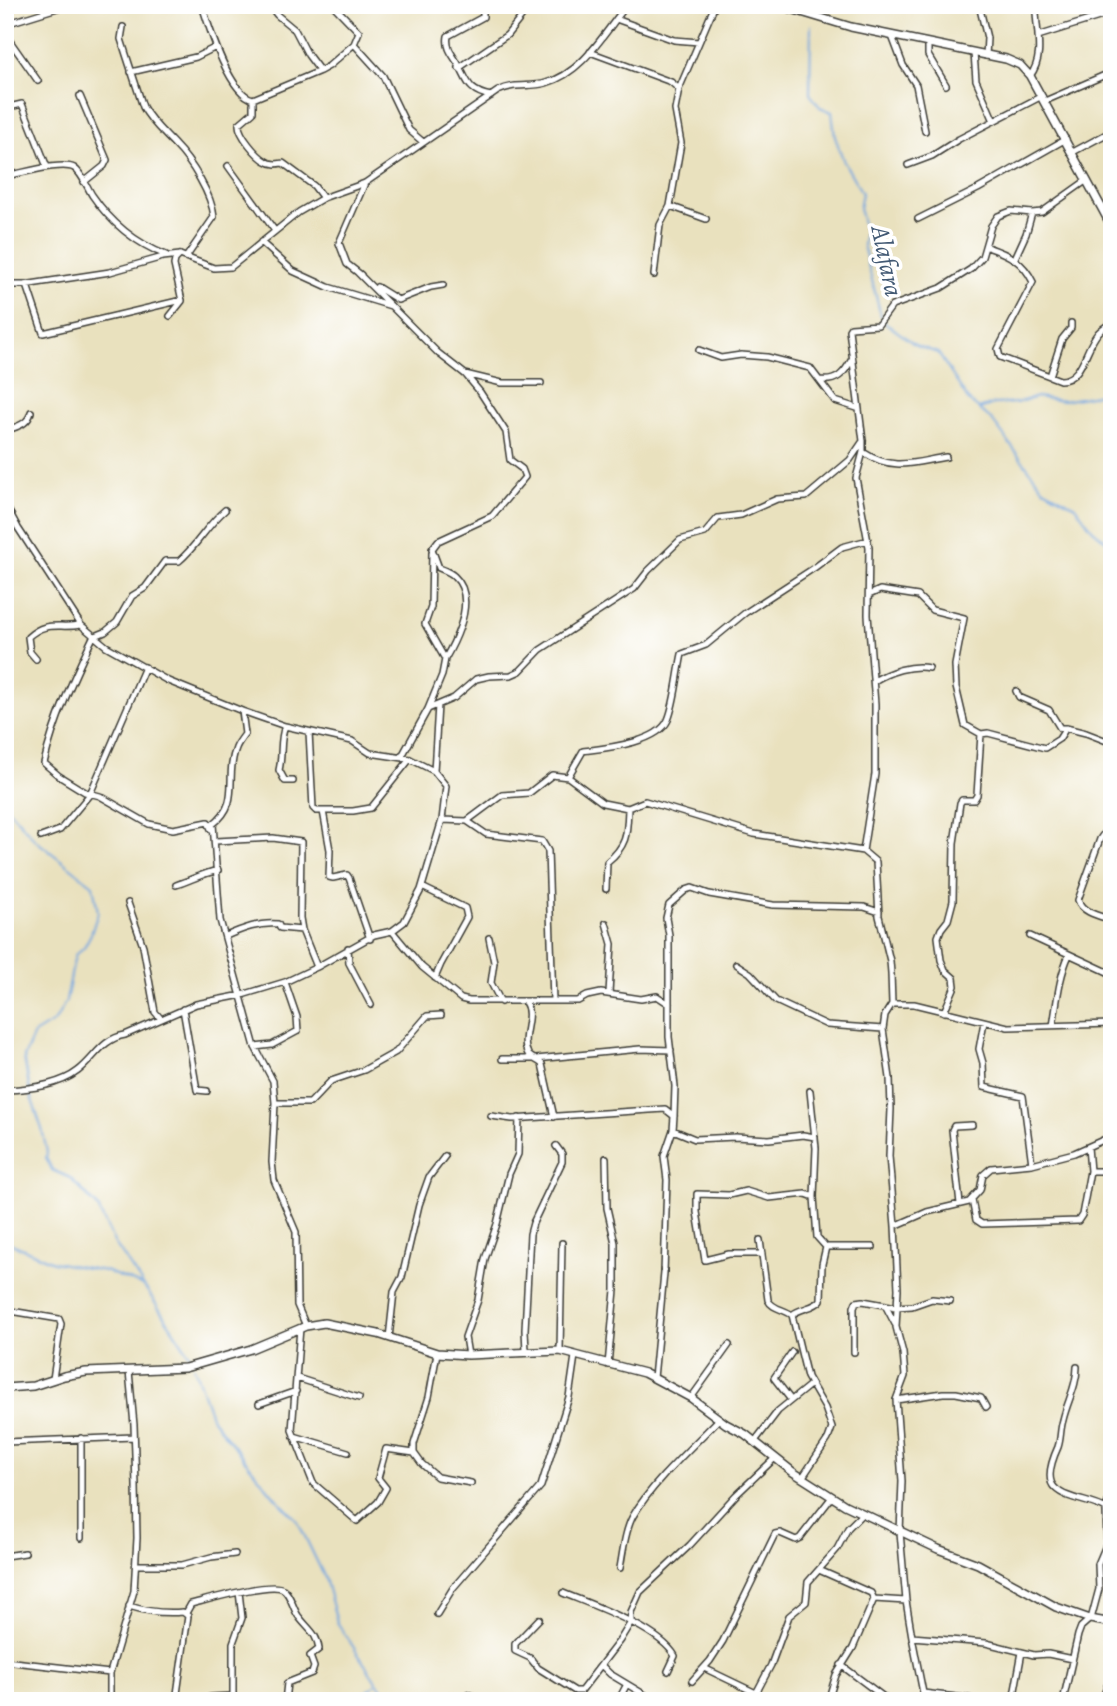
<svg xmlns="http://www.w3.org/2000/svg" width="1117" height="1706" font-family="Alegreya,serif">
	<style>
		.lines { fill: none; stroke-linecap: round; stroke-linejoin: round }
		.stream { stroke: #73a6df; stroke-width: 2 }
		.minor-casing { stroke: #3b3a34; stroke-width: 8 }
		.tertiary-casing { stroke: #3b3a34; stroke-width: 10 }
		.minor { stroke: #fff; stroke-width: 5 }
		.tertiary { stroke: #fff; stroke-width: 7 }
		.labels { text-anchor: middle; dominant-baseline: central; stroke-width: 7; stroke-linejoin: round; paint-order: stroke }
		.water-label { font-size: 26px; font-style: italic; fill: #435a74; stroke: #fff }
	</style>
	<rect width="100%" height="100%" fill="#fff"/>
	<filter id="ink" filterUnits="userSpaceOnUse"><feTurbulence type="fractalNoise" baseFrequency=".0143" numOctaves="2"/><feDisplacementMap in="SourceGraphic" scale="14" xChannelSelector="R" yChannelSelector="G"/><feConvolveMatrix kernelMatrix="1 2 1 2 8 2 1 2 1" color-interpolation-filters="sRGB"/></filter>
	<filter id="wash" filterUnits="userSpaceOnUse"><feTurbulence type="fractalNoise" baseFrequency=".00686" numOctaves="4" result="noise"/><feDisplacementMap in="SourceGraphic" scale="28" xChannelSelector="R" yChannelSelector="G"/><feGaussianBlur stdDeviation="1.57" result="paint"/><feColorMatrix in="noise" values="0 0 0 0 0 0 0 0 0 0 0 0 0 0 0 0 0 1.4 0 .05"/><feComposite in="paint" operator="in"/></filter>
	<g filter="url(#wash)">
		<rect width="100%" height="100%" fill="#e9e1be"/>
		<g class="lines">
			<path class="stream" d="M808 5V7
				M811 25 810 94 820 107 832 112 835 137 844 162 862 193 859 208 865 231 863 245 881 316
				M883 321 917 346 938 353 969 401 991 419 1044 489 1075 506 1092 529 1112 546
				M979 409 994 404 1016 403 1037 397 1063 401 1112 392
				M5 805 35 840 93 885 98 912 91 934 84 947 75 955 66 1001 55 1021 34 1034 24 1057 31 1097 42 1129 47 1152 46 1158 52 1170 70 1178 97 1206 114 1242 143 1285
				M5 1241 53 1262 105 1271 144 1286 189 1354 192 1362
				M194 1367 212 1419 274 1496 297 1520 325 1578 337 1622 377 1683 397 1701
				M354 1701 375 1685"/>
		</g>
	</g>
	<g filter="url(#ink)">
		<g class="lines">
			<defs>
				<path id="minor" d="M202 5C209 27 229 94 253 99L320 71 329 66 354 44 383 76 409 130 423 142
					M269 5 277 15 295 30 308 55 320 71
					M333 5 359 32 354 44
					M483 5V17L448 36C446 47 451 53 457 62 468 80 466 91 491 96
					M979 5 987 38 986 56
					M616 19 674 40 699 42
					M123 27 121 39 143 107C151 122 164 133 175 145 191 161 212 195 214 217L187 256
					M5 31 12 22 67 5
					M5 34 38 81
					M892 36 903 65 916 85 925 131
					M1038 36 1112 13
					M928 44V55L946 85
					M590 52 671 82 679 89 675 110 681 143 670 206 660 225 654 275
					M974 53 976 80 994 121
					M459 68 507 35 531 5
					M131 72 196 57 216 47
					M1030 76C1046 55 1035 30 1036 5
					M679 89 715 5
					M80 96 107 160 104 166 84 182
					M253 99V112L239 124C238 134 257 156 266 161 272 165 277 164 283 163L314 186 323 198
					M1045 101 1112 72
					M5 108 22 104 47 167
					M1073 152 1112 131
					M908 165 932 156 959 139 1042 96
					M228 166 275 231
					M5 176C20 174 62 161 74 168 82 173 87 187 92 195 111 223 135 243 166 255
					M670 206 706 219
					M918 219 978 189 1066 139
					M261 242 293 271 328 287 391 306
					M987 247C1008 254 1023 261 1033 282L998 349 1000 357 1060 380C1083 380 1085 348 1098 333 1101 329 1107 326 1112 322
					M1015 258 1026 234 1032 213
					M358 273 438 353 465 374 480 392 506 432 510 460 522 469 525 477 492 516 438 541 432 549 439 568C444 570 450 572 454 576 477 597 457 638 445 659
					M361 275 347 264 339 243 365 183
					M5 285H24L110 272 163 257 180 255 214 268 231 267 299 212 323 198 365 183 498 91C517 82 529 88 546 83 583 73 604 33 627 5
					M27 285 43 333 182 300
					M377 287 398 300 431 287 443 285
					M170 316 182 301 174 265 175 260 180 255
					M699 350 721 358 741 355 767 357 810 368 835 401 857 408
					M465 374 502 383H541
					M1050 376 1062 339 1071 328V323
					M820 380C837 382 844 374 852 359
					M5 431C17 426 28 425 31 412
					M863 452C893 472 914 462 946 457
					M5 504 18 528 81 625 106 646 168 681 242 711 285 726 352 741 370 753 410 759 434 771 446 786 442 820 421 890 404 922 392 931 374 935 317 967 285 982 242 995 196 1004 125 1035C102 1039 95 1058 78 1071 59 1086 29 1089 5 1090
					M869 595 880 590 918 596 932 610 964 618 955 665 956 687 965 725 981 734 988 733 1045 748 1059 739 1066 728 1086 733 1112 743
					M36 659 30 652 28 637C47 620 58 629 81 625
					M874 681C889 672 911 664 929 668
					M1016 691 1019 697 1049 710 1060 728H1066
					M428 709 442 675 445 659 425 624 431 607 432 552
					M242 711 245 734C242 738 238 743 236 748 224 777 242 802 213 824L220 920 255 1047 273 1081 275 1103 272 1162 274 1180 296 1232 297 1305 306 1326
					M285 726C279 741 283 754 279 770L285 781H293
					M309 732 313 808 316 811H353L371 808 410 759
					M402 756 428 709 454 698 476 679 489 676 511 675 520 671 540 650 634 589 648 571 680 540 705 533 718 518 741 515 777 499 806 497 850 460 863 441
					M434 771 438 705
					M568 777 583 751C606 748 658 743 668 720 675 704 678 672 682 654L706 645 745 613 814 568 842 547 868 540
					M323 811 330 850 329 877 333 878 347 875 349 878 370 939
					M442 820 467 821 502 795 529 793 552 775 568 777 603 803 628 808 645 801 754 834 863 851
					M467 821 486 834 542 841 548 851 553 1001
					M1112 822 1100 839 1078 900C1082 913 1100 916 1112 920
					M211 829 208 822 173 829 149 824 100 796 85 792 59 776 44 763C54 720 74 677 93 637L105 632 117 622 132 596 145 588 165 561H179C197 546 207 525 225 510
					M41 837 60 830 90 794 145 667
					M216 841 273 838 301 842 300 918 302 930 317 967
					M176 885C191 880 202 874 218 870
					M422 887 465 908 467 917 441 964 435 978
					M606 889 607 862C628 845 627 833 628 808
					M128 903 143 946 155 1012 161 1019
					M606 923 612 944 609 993
					M392 931 422 967 461 999 469 1001H578L587 996 601 993 641 999 657 996 669 1004
					M226 936C242 929 260 922 278 924L280 928 302 930
					M1030 936 1112 974
					M489 938 494 962 491 983 501 1002
					M348 948 349 963 371 1005
					M736 964 750 973 776 1001 827 1025 883 1029
					M525 1002C535 1017 519 1037 528 1054 530 1058 538 1060 542 1064L554 1117
					M892 1004H914L1008 1027 1112 1024
					M183 1009 197 1090 207 1091
					M944 1012 955 986 954 978 945 970 941 960 938 937 941 929 948 920 953 901 954 843 960 803 962 800H974L977 795 981 734
					M984 1022 979 1049 983 1063 984 1087 1023 1096 1032 1164
					M1053 1026C1057 1002 1059 977 1069 955
					M255 1047 272 1045 298 1031 297 1017 285 982
					M502 1059H536L640 1049 671 1050
					M810 1091 816 1148 814 1197 817 1237 826 1247H873
					M275 1103H310L331 1081 364 1070 396 1052 427 1016 441 1015
					M491 1116 512 1119 665 1109 674 1116
					M673 1130 695 1139 735 1137 769 1139 803 1135 815 1137
					M5 1145H7
					M1088 1147 1090 1171H1112
					M606 1158 607 1208 615 1243V1290L608 1365
					M972 1200 976 1220 982 1224 1078 1221 1082 1215 1090 1171
					M960 1204 952 1130 954 1126 972 1125
					M895 1226 927 1212 969 1202 980 1190 983 1175 991 1168 1032 1164 1074 1153 1112 1136
					M760 1240 768 1300C772 1309 784 1309 792 1315L807 1377 825 1408 832 1428 828 1439 802 1478
					M762 1254H729L705 1260 697 1212V1194L729 1195 746 1191 769 1198 806 1194 814 1197
					M885 1305 895 1324
					M5 1310 59 1319 61 1324 53 1379
					M792 1315C801 1307 814 1309 821 1300L822 1264 826 1247
					M300 1328 292 1430 313 1483 357 1521 378 1502 386 1488 378 1478 386 1449 414 1453
					M389 1338 394 1292 402 1277 419 1205 429 1177 445 1156
					M526 1351 525 1330 530 1234 533 1223 562 1162V1154L556 1146
					M560 1351 562 1243
					M854 1352V1307L856 1302 863 1301 896 1307 912 1306 932 1299 950 1301
					M437 1353 429 1397 414 1444V1453L422 1464 437 1477 471 1483
					M468 1355 465 1337 478 1300 485 1259 497 1224 509 1174 518 1154 519 1118
					M1077 1367C1077 1386 1067 1402 1063 1420 1060 1429 1061 1439 1058 1447 1053 1458 1045 1479 1055 1488 1067 1500 1091 1500 1106 1509
					M297 1378 359 1398
					M654 1378 664 1273 667 1180 664 1156 673 1130 674 1116 675 1086 669 1037V935L666 918 669 905 686 890 692 888 709 894 773 905 864 907 879 912
					M691 1398 729 1345
					M791 1400 774 1378 792 1352
					M896 1400 943 1393H956L981 1398 986 1407
					M259 1404 296 1391
					M294 1436 348 1452
					M81 1438V1538
					M755 1441 778 1411 810 1385
					M5 1442 134 1437
					M5 1556 25 1553
					M136 1565H182L211 1557 235 1554
					M620 1568C623 1552 625 1530 633 1516 652 1483 692 1447 719 1419
					M819 1570 871 1593 874 1599 853 1648 836 1675 828 1701
					M563 1593C592 1605 659 1628 675 1656L668 1671
					M874 1599 906 1601
					M129 1606C148 1612 163 1614 183 1612L188 1616 176 1701
					M186 1613 191 1604C207 1600 271 1581 283 1589 291 1594 293 1610 299 1617 308 1629 317 1633 319 1649L310 1656 314 1667 312 1673 287 1683 285 1701
					M437 1614 453 1588 541 1486 569 1397 575 1356
					M539 1619 515 1644V1651L530 1658 538 1668 575 1691H581L620 1640 631 1622V1612L640 1592 690 1545 736 1495 775 1458
					M1091 1619 1099 1589 1098 1564 1107 1543 1106 1509 1112 1489
					M912 1637 923 1693 921 1701
					M1072 1659 1048 1654 1034 1655 986 1643 912 1637 906 1601 900 1532 902 1481 896 1400 905 1376 903 1353 896 1327 898 1289 895 1226 889 1156 891 1109 890 1078 883 1029 885 1015 892 1004 891 973 890 961 879 916 876 862 863 851 875 774V704L868 615 869 547 856 478 863 452V441L849 330 851 327 878 325 892 306 941 288 971 269 982 257 991 226 998 216 1011 211 1032 213 1042 212 1087 180
					M5 1661 110 1673
					M601 1665 610 1674 655 1701
					M841 1665 889 1701
					M704 1668 756 1693
					M692 1681 710 1661 723 1641 775 1534 780 1533 796 1540 800 1538 832 1497
					M923 1693 989 1701
					M469 1694 483 1701
					M110 1701V1673L134 1591 137 1538 136 1485 134 1425 129 1371
					M195 1701 212 1697 233 1696V1643L242 1618 239 1592
					M618 1701 627 1684
					M752 1701 771 1665 789 1616 806 1602 808 1582 837 1549 848 1528 862 1514
					M1013 1701 1022 1652
					M1063 1701 1078 1635 1081 1627 1090 1619
					M1102 1701 1112 1672"/>
				<path id="tertiary" d="M778 5 851 27 1006 59 1020 65 1030 76 1112 227
					M5 1388 33 1386 64 1376 86 1372 185 1368 251 1349 306 1326 324 1323 378 1334 437 1353 468 1355 560 1351 644 1373 661 1382 691 1398 726 1424 745 1434 793 1472 845 1505 938 1549 978 1564 1056 1607 1090 1619 1112 1623"/>
			</defs>
			<use href="#minor" class="minor-casing"/>
			<use href="#tertiary" class="tertiary-casing"/>
			<use href="#minor" class="minor"/>
			<use href="#tertiary" class="tertiary"/>
		</g>
	</g>
	<g class="labels">
		<g class="water-label">
			<text transform="translate(887 261) rotate(78)">Alafara</text>
		</g>
	</g>
	<rect width="1117" height="1706" fill="none" stroke="#fff" stroke-width="28"/>
</svg>
